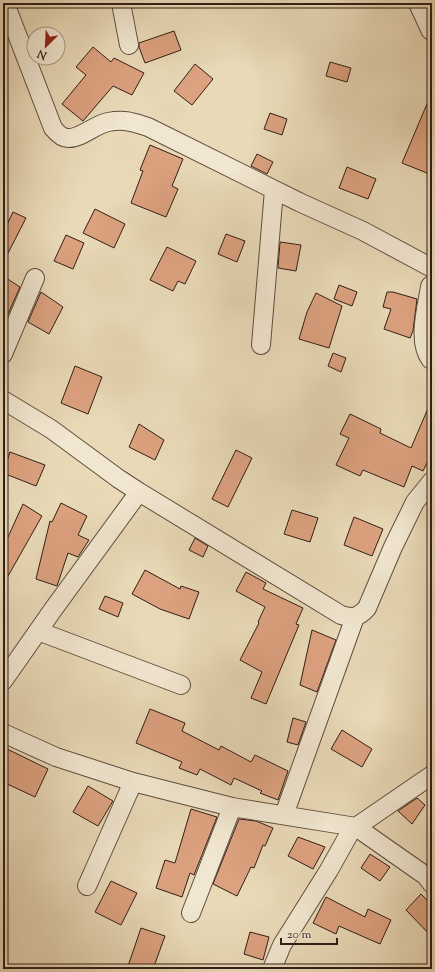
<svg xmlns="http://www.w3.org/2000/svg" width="435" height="972" font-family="'Sorts Mill Goudy',serif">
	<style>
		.building { fill: #dca17f; stroke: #311e16 }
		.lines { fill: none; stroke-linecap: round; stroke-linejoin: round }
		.minor-casing { stroke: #5f4d3e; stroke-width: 20 }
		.tertiary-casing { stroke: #5f4d3e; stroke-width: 24 }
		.minor { stroke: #f1e6d0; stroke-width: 18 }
		.tertiary { stroke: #f1e6d0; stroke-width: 22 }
	</style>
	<rect width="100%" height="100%" fill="#e9d9b7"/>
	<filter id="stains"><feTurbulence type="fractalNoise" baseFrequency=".005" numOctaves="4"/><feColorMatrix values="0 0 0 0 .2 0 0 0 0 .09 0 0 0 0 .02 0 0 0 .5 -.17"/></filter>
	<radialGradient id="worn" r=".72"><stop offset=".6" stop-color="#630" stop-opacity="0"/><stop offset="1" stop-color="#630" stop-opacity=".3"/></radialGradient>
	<path class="building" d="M174 31 181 50 145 63 139 47V43Z
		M93 47 111 62 114 58 144 73 132 95 113 86 83 121 62 104 86 75 76 67Z
		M330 62 351 68 347 82 326 76Z
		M195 64 213 79 192 105 174 91Z
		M432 92V175L402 163Z
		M270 113 287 119 282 135 264 129Z
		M150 145 183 159 172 186 178 189 166 217 131 203 143 171 140 170Z
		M257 154 273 162 267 174 251 166Z
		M347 167 376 179 368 199 339 188Z
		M95 209 125 224 114 248 83 233Z
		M13 212 26 218 4 261 3 233Z
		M226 234 245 241 237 262 218 254Z
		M66 235 84 243 73 269 54 261Z
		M280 242 301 245 296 271 278 268Z
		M167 247 196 261 185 284 178 281 173 291 150 280Z
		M3 276 20 287 8 314 3 312Z
		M339 285 357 292 352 306 334 299Z
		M41 292 63 307 49 334 28 322Z
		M387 292H393L417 299 413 331 410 338 384 329 391 309 383 307Z
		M316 293 342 306 329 348 299 339 307 312Z
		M333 353 346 358 341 372 328 366Z
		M75 366 102 377 88 414 61 403Z
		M432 399V453L423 471 412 466 404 487 363 470 360 476 336 465 349 438 340 434 350 414 381 429 380 433 411 448Z
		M139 424 164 440 155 460 129 447Z
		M236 450 252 458 228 507 212 499Z
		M10 452 45 465 36 486 3 473Z
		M61 503 87 516 78 535 89 540 78 557 68 553 57 586 36 579 50 521 52 522Z
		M23 504 42 516 3 585V548Z
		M292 510 318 518 310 542 284 534Z
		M354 517 383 529 372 556 344 545Z
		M195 538 208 546 203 557 189 550Z
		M145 570 180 589 181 586 199 592 189 619 160 609 132 594Z
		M246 572 266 583 263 589 303 608 296 624 299 625 266 704 251 698 262 672 240 660 259 623 258 622 265 607 236 591Z
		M105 596 123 603 118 617 99 609Z
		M312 630 336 640 317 692 300 685Z
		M150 709 185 723 182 731 219 750 221 746 251 762 255 755 288 771 278 800 260 793 262 791 234 778 231 785 200 769 197 775 179 768 182 762 136 743Z
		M293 718 306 722 298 745 287 742Z
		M342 730 372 749 362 767 331 749Z
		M3 747 48 769 35 797 3 782Z
		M88 786 113 801 98 826 73 812Z
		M417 798 425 805 412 824 398 811Z
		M191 809 217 817 194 875 190 873 182 897 156 888 165 860 175 863Z
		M239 819 256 821 273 828 265 846 263 845 254 868 251 867 237 896 213 884Z
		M298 837 325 847 313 869 288 856Z
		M370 854 390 867 380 881 361 868Z
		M111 881 137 893 121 925 95 912Z
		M421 894 432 905V937L406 910Z
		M326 897 365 917 368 909 391 920 380 944 339 926 336 934 313 923Z
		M141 928 165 936 153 969H127Z
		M250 932 269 937 263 960 244 954Z"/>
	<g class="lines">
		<defs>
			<path id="minor" d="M5 3 53 128C57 133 62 138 68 138 80 139 96 124 108 122 125 119 132 122 148 127L299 202 363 231 432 268
				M121 3 129 45
				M261 345 274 190
				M3 354 35 278
				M3 400 51 429 119 479 139 492 341 615C353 619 359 617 367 608L393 547 415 502 432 481
				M38 631 181 685
				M3 681 52 611 139 492
				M3 733 56 757 133 782 232 807 356 827 426 876 432 884
				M284 815 355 617
				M356 827 432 775
				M87 886 133 782
				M191 913 232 807
				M272 969 282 945 329 870 353 827"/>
			<path id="tertiary" d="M420 3 432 29
				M432 287C429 306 419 341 432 358"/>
		</defs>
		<use href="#minor" class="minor-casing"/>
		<use href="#tertiary" class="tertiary-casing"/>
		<use href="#minor" class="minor"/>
		<use href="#tertiary" class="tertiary"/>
	</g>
	<rect width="435" height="972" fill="none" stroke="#e9d9b7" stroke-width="16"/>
	<rect x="4" y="4" width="427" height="964" fill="none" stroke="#311e16" stroke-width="2"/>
	<rect x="8" y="8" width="419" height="956" fill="none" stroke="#311e16"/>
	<g transform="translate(46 46) rotate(204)"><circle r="19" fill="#f1e6d0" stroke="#a49686"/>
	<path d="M0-3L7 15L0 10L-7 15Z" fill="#8f2418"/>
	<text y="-6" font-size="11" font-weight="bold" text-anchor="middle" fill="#311e16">N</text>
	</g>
	<path d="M281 938v6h56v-6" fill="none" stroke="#311e16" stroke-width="2"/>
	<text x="287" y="938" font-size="12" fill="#311e16" stroke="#f1e6d0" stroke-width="3" paint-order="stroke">20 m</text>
	<rect width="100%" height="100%" filter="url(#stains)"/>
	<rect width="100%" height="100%" fill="url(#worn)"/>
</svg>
